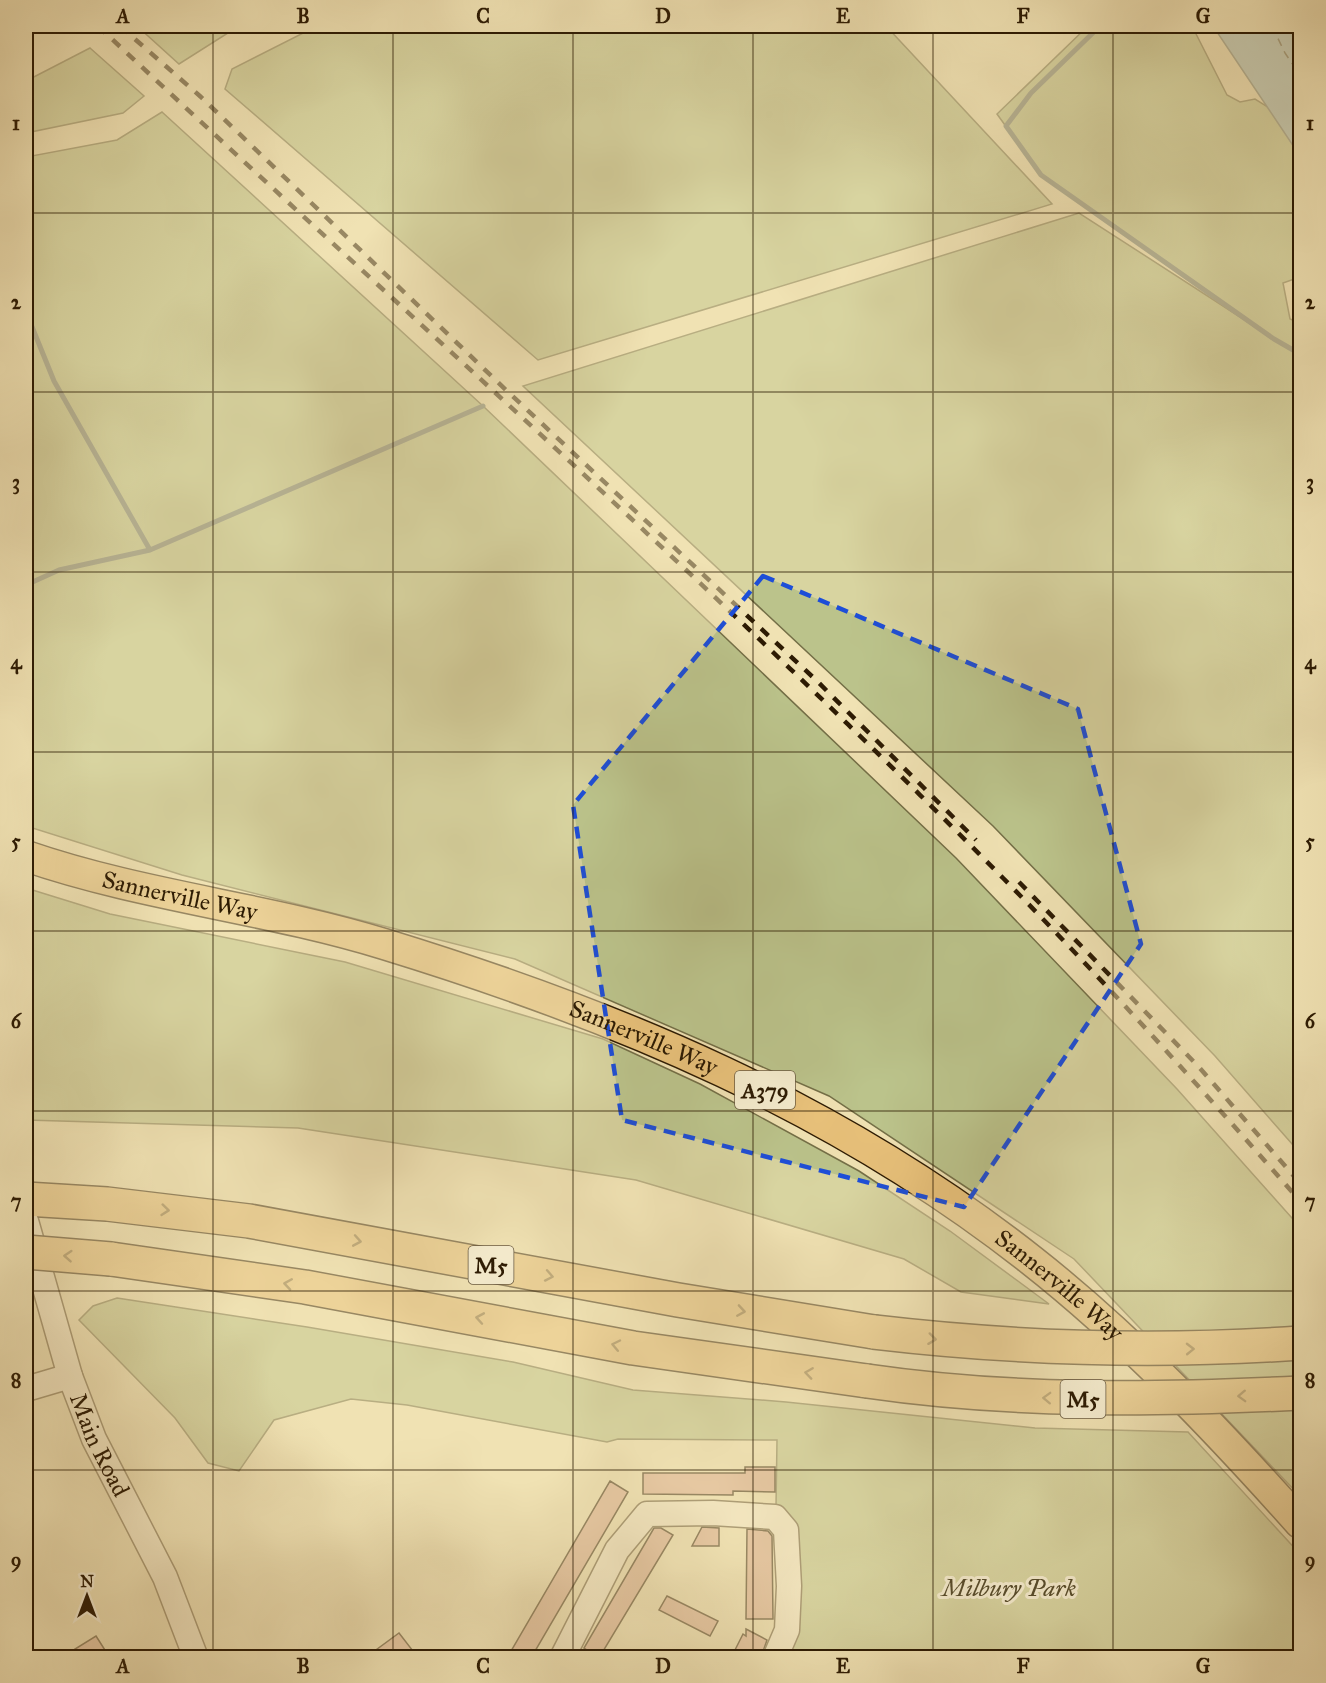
<svg xmlns="http://www.w3.org/2000/svg" width="1326" height="1683" font-family="'IM FELL Great Primer',serif">
	<style>
		.green { fill: #bbc38b; stroke: #746f47; stroke-width: 1.5 }
		.water { fill: #9fbbb8; stroke: #717b70; stroke-width: 1.5 }
		.lines { fill: none; stroke-linecap: round; stroke-linejoin: round }
		.stream { stroke: #717b70; stroke-width: 5 }
		.ferry { stroke: #555342; stroke-width: 1.5; stroke-dasharray: 8 6; stroke-linecap: butt }
		.building { fill: #dcaa90; stroke: #2d1b03; stroke-width: 1.5 }
		.minor-casing { stroke: #5e4d2f; stroke-width: 27 }
		.major-casing { stroke: #2d1b03; stroke-width: 33 }
		.highway-casing { stroke: #2d1b03; stroke-width: 36 }
		.minor { stroke: #f5ecce; stroke-width: 24 }
		.major { stroke: #e8c17a; stroke-width: 30 }
		.highway { stroke: #e8c17a; stroke-width: 33 }
		.rail { stroke: #2d1b03; stroke-width: 4.5; stroke-dasharray: 10 10; stroke-linecap: butt }
		.highway-bridge-casing { stroke: #2d1b03; stroke-width: 36; stroke-linecap: butt }
		.highway-bridge { stroke: #e8c17a; stroke-width: 33 }
		.oneway { stroke: #8a6e3e }
		.marked { fill: none; stroke: #1d4ed8; stroke-width: 4.5; stroke-dasharray: 12 8; stroke-linejoin: round }
		.grid { fill: none; stroke: #2d1b03; stroke-width: 1.5; stroke-opacity: 0.55 }
		.labels { text-anchor: middle; dominant-baseline: central; stroke-width: 6; stroke-linejoin: round; paint-order: stroke }
		.shield { fill: #f5ecce; stroke: #695a40; stroke-width: 1.5 }
		.shield-label { font-size: 22px; font-weight: bold; fill: #2d1b03 }
		.street-label { font-size: 24px; fill: #2d1b03; stroke: #f5ecce }
		.park-label { font-size: 24px; font-style: italic; fill: #584d2c; stroke: #f5ecce }
		.neatline { fill: none; stroke: #2d1b03; stroke-width: 2 }
		.grid-label { font-size: 20px; text-anchor: middle; font-weight: bold; fill: #2d1b03 }
	</style>
	<rect width="100%" height="100%" fill="#f0e2b3"/>
	<filter id="stains"><feTurbulence type="fractalNoise" baseFrequency=".00333" numOctaves="4"/><feColorMatrix values="0 0 0 0 .2 0 0 0 0 .09 0 0 0 0 .02 0 0 0 .5 -.17"/></filter>
	<radialGradient id="worn" r=".72"><stop offset=".6" stop-color="#630" stop-opacity="0"/><stop offset="1" stop-color="#630" stop-opacity=".3"/></radialGradient>
	<path class="green" d="M137 26H239L179 64Z
		M317 26H886L1052 204 538 360 225 89 232 69Z
		M1088 26H1192L1227 95 1240 102 1255 99 1287 119 1300 140V277L1283 283 1290 319 1300 323V1153L1215 1056 993 826 523 386 1079 213 1254 326 1041 175 997 114Z
		M90 48 144 96 123 113 26 133V81Z
		M162 112 483 406 956 858 1177 1089 1300 1227V1496L1074 1259 829 1096 515 959 182 875 26 826V157L117 140Z
		M26 888 110 914 345 962 603 1039 700 1084 859 1171 950 1231 1049 1304 961 1292 904 1259 636 1180 298 1128 26 1120Z
		M117 1298 307 1327 513 1362 633 1390 786 1402 1035 1428 1188 1432 1300 1554V1657H783L776 1507 777 1440 618 1439 607 1442 407 1405 351 1399 274 1420 239 1471 208 1463 175 1418 79 1320 93 1306Z"/>
	<path class="water" d="M1213 26H1295L1300 35V156Z"/>
	<g class="lines">
		<path class="stream" d="M1100 26 1031 93 1006 126 1041 175 1274 339 1300 354
			M26 312 54 381 150 550
			M26 585 59 570 150 550 483 406"/>
		<path class="ferry" d="M1272 26 1285 53 1300 75"/>
	</g>
	<path class="building" d="M745 1467H775V1492L733 1491V1495L643 1494V1473H745Z
		M610 1481 628 1492 531 1658H507Z
		M702 1527 719 1528V1546H692Z
		M654 1528H661L673 1535 599 1658 584 1648Z
		M747 1529 768 1531 772 1536 773 1619H746Z
		M667 1596 718 1621 710 1636 659 1610Z
		M746 1629 767 1640 761 1657 731 1658 743 1634 746 1636Z
		M399 1633 413 1651 404 1658H365Z
		M96 1636 110 1658H80L75 1649Z"/>
	<g class="lines">
		<defs>
			<g id="minor">
				<path id="s1" d="M26 1221 70 1376 94 1439 165 1577 196 1658"/>
				<path d="M26 1389 70 1376"/>
				<path d="M562 1658 617 1550 647 1514 713 1513 775 1517 786 1530 789 1586 787 1630 775 1658"/>
			</g>
			<g id="major">
				<path id="s2" d="M26 856C142 896 267 908 384 944 619 1016 837 1107 1031 1260 1129 1337 1217 1430 1300 1523"/>
			</g>
			<path id="highway" d="M26 1199 107 1204 249 1221 678 1300 874 1332
				M111 1259 305 1287 633 1348 867 1381"/>
		</defs>
		<use href="#minor" class="minor-casing"/>
		<use href="#major" class="major-casing"/>
		<use href="#highway" class="highway-casing"/>
		<use href="#minor" class="minor"/>
		<use href="#major" class="major"/>
		<use href="#highway" class="highway"/>
		<path class="rail" d="M98 26C400 309 712 583 1003 878 1105 982 1204 1091 1300 1201
			M120 26 201 97 506 390 817 681 976 840
			M1019 882 1198 1066 1300 1183"/>
		<defs>
			<path id="highway-bridge" d="M26 1252 111 1259
				M874 1332C1019 1349 1155 1353 1300 1343
				M867 1381C1011 1402 1155 1400 1300 1393"/>
		</defs>
		<use href="#highway-bridge" class="highway-bridge-casing"/>
		<use href="#highway-bridge" class="highway-bridge"/>
	</g>
	<defs><path id="oneway-chevron" d="M-2-3.5L2.5 0L-2 3.5" fill="none" stroke-width="1.6" stroke-linecap="round" stroke-linejoin="round" transform="scale(1.5)"/></defs>
	<g class="oneway">
		<use href="#oneway-chevron" transform="translate(165 1210) rotate(6)"/>
		<use href="#oneway-chevron" transform="translate(357 1241) rotate(10)"/>
		<use href="#oneway-chevron" transform="translate(68 1256) rotate(-176)"/>
		<use href="#oneway-chevron" transform="translate(549 1276) rotate(11)"/>
		<use href="#oneway-chevron" transform="translate(288 1284) rotate(-171)"/>
		<use href="#oneway-chevron" transform="translate(741 1311) rotate(9)"/>
		<use href="#oneway-chevron" transform="translate(480 1318) rotate(-170)"/>
		<use href="#oneway-chevron" transform="translate(932 1339) rotate(7)"/>
		<use href="#oneway-chevron" transform="translate(616 1345) rotate(-168)"/>
		<use href="#oneway-chevron" transform="translate(1190 1349) rotate(-1)"/>
		<use href="#oneway-chevron" transform="translate(809 1373) rotate(-172)"/>
		<use href="#oneway-chevron" transform="translate(1242 1396) rotate(178)"/>
		<use href="#oneway-chevron" transform="translate(1047 1398) rotate(-178)"/>
	</g>
	<path d="M0 0H1326V1683H0ZM763 576 1078 709 1141 944 964 1207 622 1120 573 805Z" fill="#f0e2b3" fill-opacity=".55" fill-rule="evenodd"/>
	<path class="marked" d="M763 576 1078 709 1141 944 964 1207 622 1120 573 805Z"/>
	<path class="grid" d="M213 26V1658M393 26V1658M573 26V1658M753 26V1658M933 26V1658M1113 26V1658M26 213H1300M26 392H1300M26 572H1300M26 752H1300M26 931H1300M26 1111H1300M26 1291H1300M26 1470H1300"/>
	<g class="labels">
		<g class="shield">
			<rect x="735" y="1071" width="60" height="38" rx="4.5"/>
			<rect x="468.5" y="1246" width="45" height="38" rx="4.5"/>
			<rect x="1060.5" y="1380" width="45" height="38" rx="4.5"/>
		</g>
		<g class="shield-label">
			<text x="765" y="1090">A379</text>
			<text x="491" y="1265">M5</text>
			<text x="1083" y="1399">M5</text>
		</g>
		<g class="street-label">
			<text stroke="none"><textPath href="#s2" startOffset="159">Sannerville Way</textPath></text>
			<text stroke="none"><textPath href="#s2" startOffset="645">Sannerville Way</textPath></text>
			<text stroke="none"><textPath href="#s2" startOffset="1131">Sannerville Way</textPath></text>
			<text stroke="none"><textPath href="#s1" startOffset="236">Main Road</textPath></text>
		</g>
		<g class="park-label">
			<text x="1009" y="1588">Milbury Park</text>
		</g>
	</g>
	<rect width="1326" height="1683" fill="none" stroke="#f0e2b3" stroke-width="66"/>
	<g transform="translate(87 1596)" stroke="#f5ecce" stroke-width="4.5" paint-order="stroke">
	<path d="M0-4.5L10 22L0 15L-10 22Z" fill="#2d1b03"/>
	<text y="-9" font-size="16" font-weight="bold" text-anchor="middle" fill="#2d1b03">N</text>
	</g>
	<rect x="33" y="33" width="1260" height="1617" class="neatline"/>
	<g class="grid-label">
		<text x="123" y="23">A</text>
		<text x="303" y="23">B</text>
		<text x="483" y="23">C</text>
		<text x="663" y="23">D</text>
		<text x="843" y="23">E</text>
		<text x="1023" y="23">F</text>
		<text x="1203" y="23">G</text>
		<text x="16" y="130">1</text>
		<text x="1310" y="130">1</text>
		<text x="16" y="309">2</text>
		<text x="1310" y="309">2</text>
		<text x="16" y="489">3</text>
		<text x="1310" y="489">3</text>
		<text x="16" y="669">4</text>
		<text x="1310" y="669">4</text>
		<text x="16" y="848">5</text>
		<text x="1310" y="848">5</text>
		<text x="16" y="1028">6</text>
		<text x="1310" y="1028">6</text>
		<text x="16" y="1208">7</text>
		<text x="1310" y="1208">7</text>
		<text x="16" y="1387">8</text>
		<text x="1310" y="1387">8</text>
		<text x="16" y="1567">9</text>
		<text x="1310" y="1567">9</text>
		<text x="123" y="1673">A</text>
		<text x="303" y="1673">B</text>
		<text x="483" y="1673">C</text>
		<text x="663" y="1673">D</text>
		<text x="843" y="1673">E</text>
		<text x="1023" y="1673">F</text>
		<text x="1203" y="1673">G</text>
	</g>
	<rect width="100%" height="100%" filter="url(#stains)"/>
	<rect width="100%" height="100%" fill="url(#worn)"/>
</svg>
